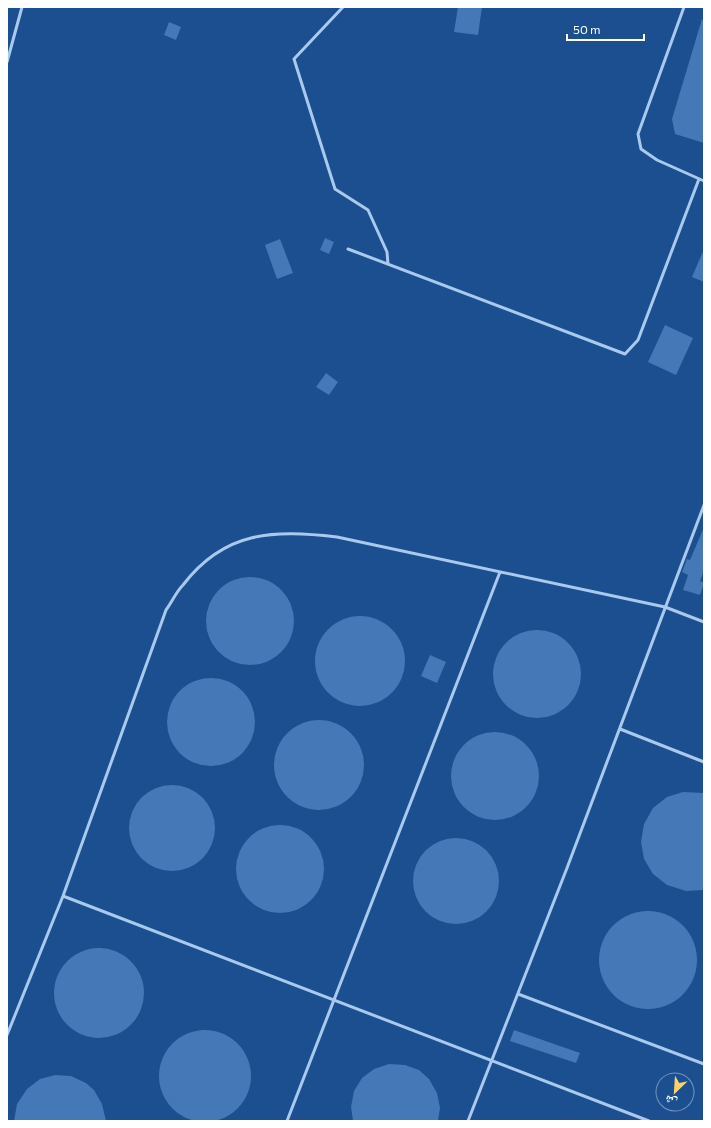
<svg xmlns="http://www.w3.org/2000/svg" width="711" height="1128" font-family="Commissioner,'Noto Naskh Arabic',sans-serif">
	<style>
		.building { fill: #4478b7 }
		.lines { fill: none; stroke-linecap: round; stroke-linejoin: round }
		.lane { stroke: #a9c9ee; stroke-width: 3 }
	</style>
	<rect width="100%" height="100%" fill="#1b4f8f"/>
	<path class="building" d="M458 7H482L478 35 454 32Z
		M702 19 704 20V143L675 134 672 119Z
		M169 22 181 27 176 40 164 35Z
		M325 238 334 242 329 254 320 250Z
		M280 239 293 273 277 279 265 245Z
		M704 249V282L692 277Z
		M665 325 693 338 676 375 648 362Z
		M326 373 338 382 329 395 316 387Z
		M704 527V570L700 581 704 583 700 595 683 590 688 575 682 572 687 559 690 560Z
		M206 621a44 44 0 1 1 88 0a44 44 0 1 1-88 0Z
		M315 661a45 45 0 1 1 90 0a45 45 0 1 1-90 0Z
		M493 674a44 44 0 1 1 88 0a44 44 0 1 1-88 0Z
		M430 655 446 662 437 683 421 676Z
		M167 722a44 44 0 1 1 88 0a44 44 0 1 1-88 0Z
		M274 765a45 45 0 1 1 90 0a45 45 0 1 1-90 0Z
		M451 776a44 44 0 1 1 88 0a44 44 0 1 1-88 0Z
		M129 828a43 43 0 1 1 86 0a43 43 0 1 1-86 0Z
		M683 792 704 793V890L686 891 667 885 653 874 644 859 641 842 644 824 653 808 667 797Z
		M236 869a44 44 0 1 1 88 0a44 44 0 1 1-88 0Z
		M413 881a43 43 0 1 1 86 0a43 43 0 1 1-86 0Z
		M599 960a49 49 0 1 1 98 0a49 49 0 1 1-98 0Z
		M54 993a45 45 0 1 1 90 0a45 45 0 1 1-90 0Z
		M514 1030 580 1053 576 1063 510 1041Z
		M159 1076a46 46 0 1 1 92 0a46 46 0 1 1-92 0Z
		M389 1064 405 1065 419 1070 429 1079 437 1093 440 1108 438 1121H353L351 1107 354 1091 362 1078 374 1069Z
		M55 1075 71 1076 86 1083 94 1090 102 1104 106 1121H14L17 1104 27 1089 40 1079Z"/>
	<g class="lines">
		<path class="lane" d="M343 7 294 59 335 189 368 210 387 252 388 264
			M684 7 638 134 641 149 657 160 704 181
			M7 62 22 7
			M348 249 625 354 638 340 699 179
			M620 729 704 762
			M63 896 649 1121
			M518 994 704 1064
			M7 1035 63 896 166 610C172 602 176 592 183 585 225 530 274 530 337 537L665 607 704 622
			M287 1121 500 572
			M468 1121 567 868 704 505"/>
	</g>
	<rect width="711" height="1128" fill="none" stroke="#ffffff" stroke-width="16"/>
	<g transform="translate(675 1092) rotate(205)"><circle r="19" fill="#1b4f8f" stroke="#7695bc"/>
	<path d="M0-3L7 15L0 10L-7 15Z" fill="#ffd166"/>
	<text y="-6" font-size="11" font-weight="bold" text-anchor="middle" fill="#ffffff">ش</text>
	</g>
	<path d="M567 34v6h77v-6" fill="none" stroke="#ffffff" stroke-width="2"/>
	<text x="573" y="34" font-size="12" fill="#ffffff" stroke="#1b4f8f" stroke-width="3" paint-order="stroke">50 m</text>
</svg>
